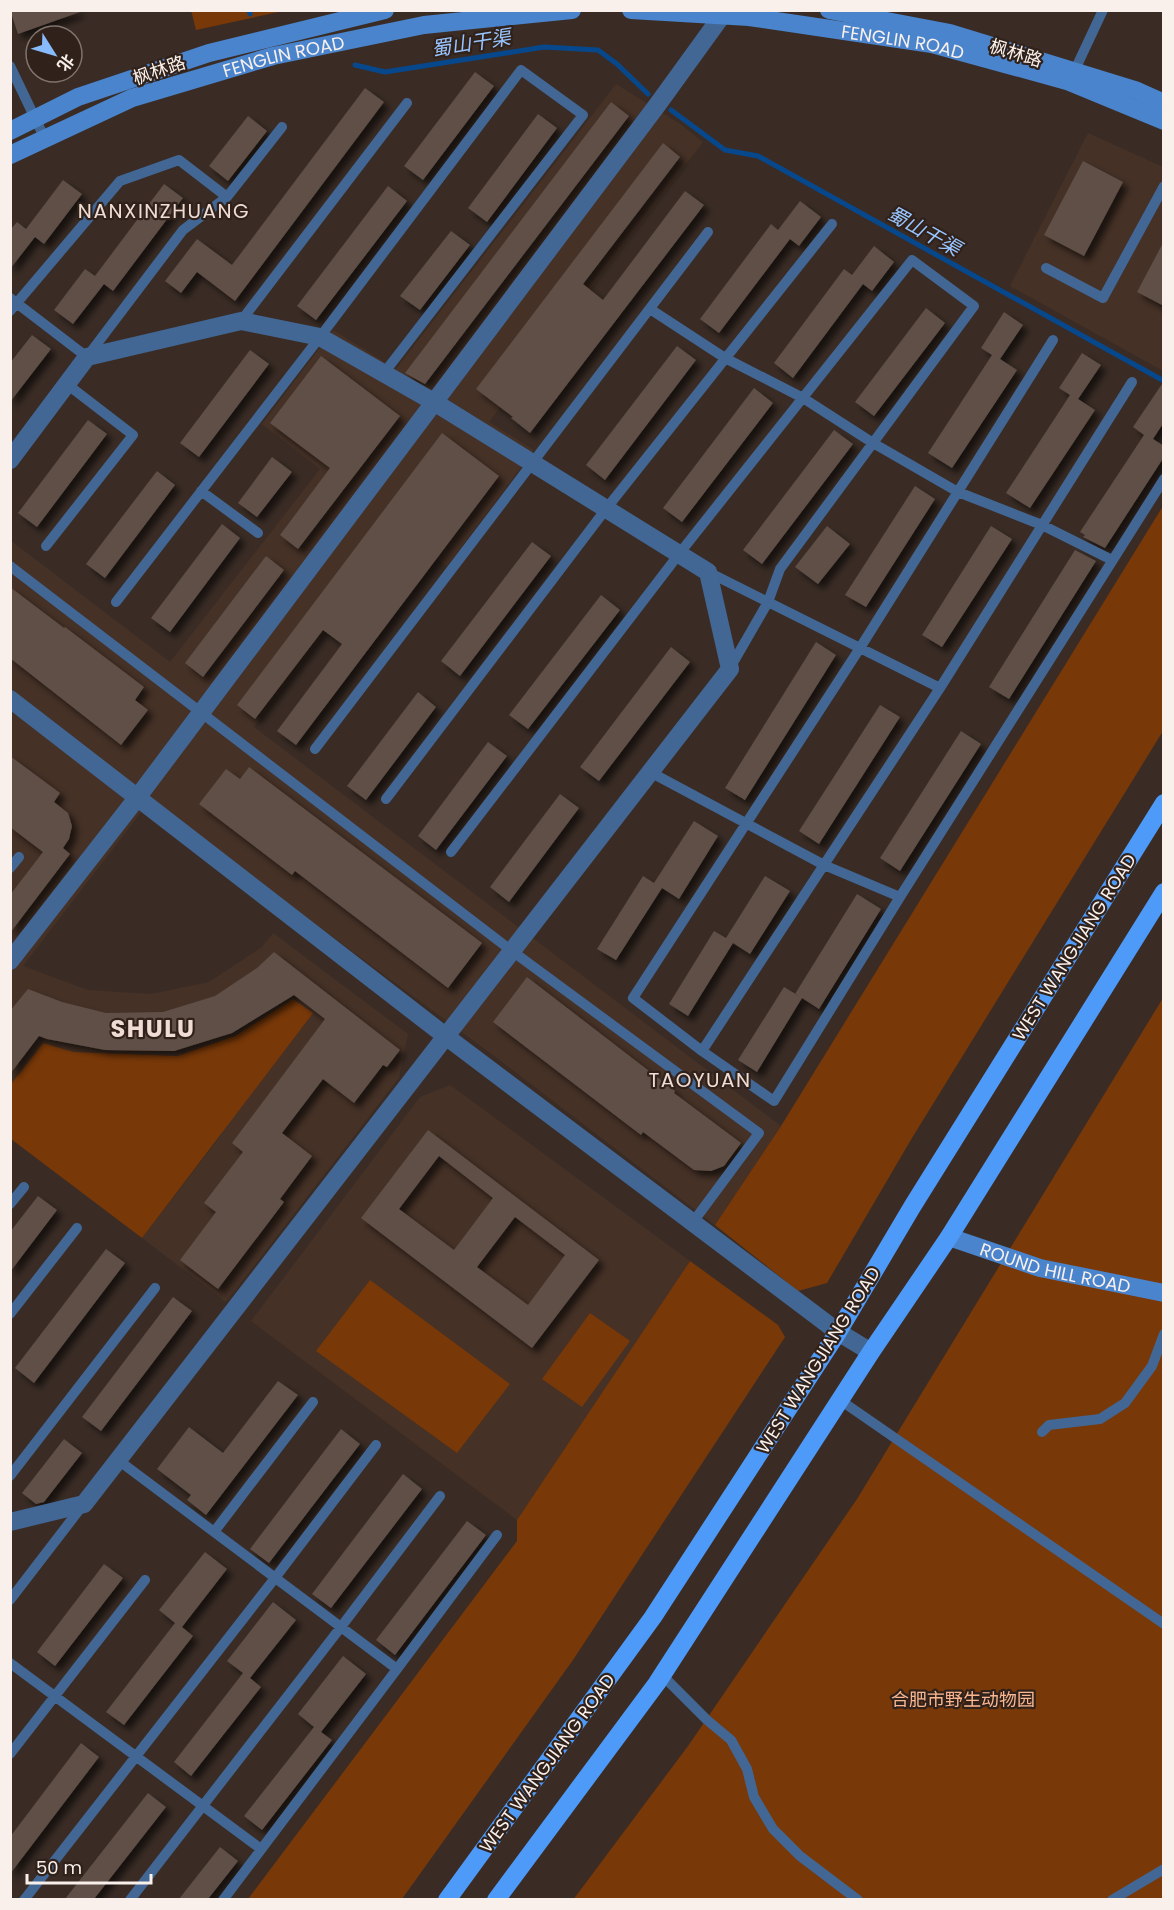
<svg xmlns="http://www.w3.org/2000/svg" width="1174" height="1910" font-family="Poppins,'Noto Sans SC',sans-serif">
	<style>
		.built { fill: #453126 }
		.green { fill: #783808 }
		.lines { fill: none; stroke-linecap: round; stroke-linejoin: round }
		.stream { stroke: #07488c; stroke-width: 5 }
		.building { fill: #5e4f47; fill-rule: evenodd; filter: url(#shadow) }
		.lane { stroke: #426795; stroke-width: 10 }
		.street { stroke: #426795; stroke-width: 18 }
		.secondary { stroke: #4984cd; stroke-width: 18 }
		.primary { stroke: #4d9af9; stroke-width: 18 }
		.labels { text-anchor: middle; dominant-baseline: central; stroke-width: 4.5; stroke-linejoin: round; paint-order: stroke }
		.street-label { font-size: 18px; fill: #f9f0eb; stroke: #30221b }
		.park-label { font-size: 18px; fill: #fab68f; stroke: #30221b }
		.water-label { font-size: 20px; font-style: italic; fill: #98c5ff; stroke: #30221b }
		.neighbourhood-label { font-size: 20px; letter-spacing: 1.5px; fill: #efdcd3; stroke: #30221b }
		.district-label { font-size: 24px; font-weight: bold; letter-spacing: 1.5px; fill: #efdcd3; stroke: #30221b }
	</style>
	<defs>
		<filter id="shadow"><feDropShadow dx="5.5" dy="5.5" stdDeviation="3" flood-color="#0009"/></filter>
	</defs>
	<rect width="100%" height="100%" fill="#3a2c25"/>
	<path class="built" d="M616 84 679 123 703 142 489 422 534 450 447 566 400 534 254 727 781 1126 715 1225 493 1055 289 905 152 798 23 966 88 990 151 994 209 982 262 947 273 933 408 1034 399 1078 226 1302 142 1238 219 1138 293 1000 235 1036 177 1056 74 1052 43 1043 11 1084 10 847 13 843 10 841V540L170 662 320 469 262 424 333 330 396 369Z
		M1088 133 1163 167V371L1010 286Z
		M450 1085 690 1261 517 1520 251 1321 420 1097Z"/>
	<path class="green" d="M191 10H283V11L196 30Z
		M1163 506V731L912 1138 827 1283 798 1291 715 1225 781 1126Z
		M1163 998V1899L573 1900 688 1746 857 1499Z
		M293 999 313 1013 142 1238 11 1139V1084L43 1043 74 1052 177 1056 235 1036Z
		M690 1261 778 1325 785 1337 573 1660 402 1899H248L517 1541V1520Z
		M370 1280 510 1384 457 1453 316 1351Z
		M590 1313 630 1341 582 1407 542 1379Z"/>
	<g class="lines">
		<path class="stream" d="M249 10 250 14
			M355 65 385 72 544 47 598 50 617 64 648 94
			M671 110 725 150 758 156 1164 381"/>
	</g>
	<path class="building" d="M10 10H79L80 12 18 34Z
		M475 72 494 86 423 180 404 166Z
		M365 88 384 102 235 301 197 272 181 293 165 281 197 239 232 265Z
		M611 102 629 116 425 384 405 373Z
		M538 114 557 128 487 222 468 208Z
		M248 116 267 131 228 181 209 166Z
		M663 143 680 157 583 284 603 300 685 191 704 205 530 433 511 418 513 417 476 389Z
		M1083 161 1123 182 1084 256 1044 235Z
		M63 180 82 194 44 244 35 237 10 269V230L17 222 26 229Z
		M164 184 183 198 113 291 104 284 73 324 54 310 85 269 95 276Z
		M388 186 407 201 316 320 297 306Z
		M800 201 821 217 799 246 790 239 719 333 700 319 771 224 778 230Z
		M451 231 470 245 420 310 400 296Z
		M1164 241V306L1137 292Z
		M874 246 894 262 872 291 863 284 793 378 774 363 844 269 852 275Z
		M926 308 945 323 874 416 855 402Z
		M1004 312 1023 325 1000 359 1017 370 952 468 928 453 992 355 981 348Z
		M32 335 51 349 10 402V363Z
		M677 346 696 360 605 480 586 465Z
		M250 350 269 364 199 457 180 443Z
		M1082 353 1101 365 1078 399 1095 410 1030 508 1006 493 1070 395 1059 388Z
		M321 356 400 416 298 549 280 535 330 468 270 423Z
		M1164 381V422L1153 439 1164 446V457L1105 548 1083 537 1085 535 1080 532 1144 435 1133 427Z
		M754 388 773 403 682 522 663 508Z
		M88 420 107 434 37 527 18 513Z
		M834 430 853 444 762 564 743 550Z
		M442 433 499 476 296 745 277 731 342 644 323 630 255 719 237 705Z
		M272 457 292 472 257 517 238 503Z
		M157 471 175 485 105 578 86 564Z
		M915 486 935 499 866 607 845 595Z
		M222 524 240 538 170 632 151 618Z
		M827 526 850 544 818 584 795 567Z
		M991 526 1012 539 942 647 922 635Z
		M532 542 551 556 460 676 441 661Z
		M1075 550 1096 561 1009 699 989 687Z
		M266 556 284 570 203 677 185 663Z
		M10 587 64 628 65 627 144 687 135 700 148 710 121 745 10 658Z
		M601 595 620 610 528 729 509 715Z
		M816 642 836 655 745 800 725 788Z
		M671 647 690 662 599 781 580 767Z
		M418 692 436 707 366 800 347 786Z
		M880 705 900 717 819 844 799 831Z
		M961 731 981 744 900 871 880 858Z
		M488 742 507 756 436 850 418 836Z
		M10 756 60 793 54 802 68 813 72 826 69 839 63 848 70 854 10 933V895L43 852 10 827Z
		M249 767 482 943 448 988 295 871 292 875 199 804 226 769 240 779Z
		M560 794 579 808 509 902 490 887Z
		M694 821 718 836 679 899 662 888 616 960 597 949 643 876 654 883Z
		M765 876 790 891 750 954 733 943 688 1016 669 1004 714 931 726 938Z
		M857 894 881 909 819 1009 802 998 757 1072 738 1060 784 987 799 996 795 994Z
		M274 952 400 1050 387 1067 383 1065 354 1103 323 1079 282 1133 312 1156 280 1199 284 1202 218 1289 180 1260 216 1212 204 1203 243 1152 232 1143 325 1019 294 995 232 1033 174 1051 105 1050 47 1039 39 1036 10 1074V1011L28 989 62 1002 106 1013 163 1012 215 996 257 968Z
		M527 977 675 1091 674 1093 741 1143 724 1166 711 1171 694 1170 643 1132 641 1135 493 1022Z
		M428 1130 599 1260 532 1348 361 1218ZM439 1156 493 1198 454 1250 399 1209ZM515 1217 565 1255 528 1305 477 1267Z
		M38 1196 57 1210 10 1272V1232Z
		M106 1249 125 1263 34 1383 15 1368Z
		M173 1297 192 1311 101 1431 82 1417Z
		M278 1381 298 1395 206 1515 187 1500 191 1495 157 1469 189 1427 223 1453Z
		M341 1429 360 1444 269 1563 250 1549Z
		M64 1439 82 1453 44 1502 36 1504 22 1493Z
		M403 1474 422 1489 331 1608 312 1594Z
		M467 1521 486 1535 395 1655 376 1640Z
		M205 1552 227 1569 182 1627 193 1636 124 1725 106 1712 175 1623 159 1610Z
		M104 1564 123 1578 55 1666 37 1652Z
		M273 1602 296 1620 250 1678 261 1687 191 1776 174 1762 243 1673 227 1661Z
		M343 1656 366 1674 321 1732 332 1740 262 1830 244 1816 314 1727 298 1714Z
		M81 1743 99 1757 10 1874V1837Z
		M148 1793 166 1807 94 1899H65Z
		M220 1847 238 1861 208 1899H179Z"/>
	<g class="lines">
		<path class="lane" d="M10 66 45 139
			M1073 74 1103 10
			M1046 268 1103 298 1164 186
			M10 298 87 357 183 230 227 197
			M650 309 725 358 803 398 873 443 958 492 1042 525 1112 560
			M10 311 120 181 179 160 227 197 282 127
			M241 321 407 103
			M201 491 258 533
			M46 546 133 435 68 385
			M10 566 512 951 759 1133 693 1222
			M708 572 940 688 1132 382
			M116 602 320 337 521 70 583 115 384 373
			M315 749 708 232
			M650 772 824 865 900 897 1164 479
			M386 799 606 509 832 224
			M451 852 679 554 912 260 974 306 780 569 768 602 730 668
			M10 868 19 857
			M900 897 774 1101 702 1051 633 998 860 648 1053 340
			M702 1051 940 688
			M10 1204 24 1187
			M10 1314 77 1228
			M840 1400 1164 1624
			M1042 1432 1049 1425 1100 1419 1125 1403 1152 1366 1164 1334
			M118 1460 397 1669 223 1900
			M10 1476 155 1288
			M214 1532 313 1402
			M10 1600 83 1505
			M10 1663 261 1849
			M397 1669 497 1535
			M662 1675 707 1720 731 1740 747 1769 754 1797 773 1829 800 1856 858 1900
			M10 1754 145 1580
			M24 1900 275 1578 376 1445
			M130 1900 341 1627 440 1496
			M1112 1900 1164 1869"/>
		<path class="street" d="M10 460 87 357 241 321 320 337 434 402 708 572 730 669 84 1504 10 1522
			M10 699 448 1038 838 1332 871 1352
			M10 961 137 798 658 104 726 10"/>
		<g class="secondary">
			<path id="s1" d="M631 10 749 17 932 44 1067 81 1164 121"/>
			<path d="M829 10 950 33 1135 90 1164 103"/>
			<path d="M10 131 78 97 209 53 385 10"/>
			<path id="s2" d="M10 155 132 98 273 56 424 25 572 10"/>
			<path id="s3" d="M949 1237 1040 1268 1164 1293"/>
		</g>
		<path class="primary" d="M447 1900 653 1617 838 1332 912 1207 1164 803
			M496 1900 657 1683 871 1352 949 1237 1164 892"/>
	</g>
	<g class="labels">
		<g class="street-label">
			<text stroke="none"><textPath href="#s1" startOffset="274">FENGLIN ROAD</textPath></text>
			<text transform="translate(1016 53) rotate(17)">枫林路</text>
			<text stroke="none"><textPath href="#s2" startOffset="292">FENGLIN ROAD</textPath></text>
			<text transform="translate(159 70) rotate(-19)">枫林路</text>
			<text transform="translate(1074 947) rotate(-58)">WEST WANGJIANG ROAD</text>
			<text stroke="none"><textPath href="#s3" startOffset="111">ROUND HILL ROAD</textPath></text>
			<text transform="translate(818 1360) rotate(-58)">WEST WANGJIANG ROAD</text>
			<text transform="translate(547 1763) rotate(-54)">WEST WANGJIANG ROAD</text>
		</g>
		<g class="park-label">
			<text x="963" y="1699">合肥市野生动物园</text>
		</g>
		<g class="water-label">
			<text transform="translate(471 43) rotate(-9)">蜀山干渠</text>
			<text transform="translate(924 231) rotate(29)">蜀山干渠</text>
		</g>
		<g class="neighbourhood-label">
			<text x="164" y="211">NANXINZHUANG</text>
			<text x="700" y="1080">TAOYUAN</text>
		</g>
		<g class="district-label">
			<text x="153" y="1028">SHULU</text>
		</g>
	</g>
	<rect width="1174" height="1910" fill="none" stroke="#f9f0eb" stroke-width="24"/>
	<g transform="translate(54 54) rotate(127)"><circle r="28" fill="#30221b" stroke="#80746e" stroke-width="1.5"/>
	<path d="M0-4.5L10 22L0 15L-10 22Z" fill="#88bbfc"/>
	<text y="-9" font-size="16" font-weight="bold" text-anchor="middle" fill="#f9f0eb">北</text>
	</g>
	<path d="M27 1874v9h124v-9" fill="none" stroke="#f9f0eb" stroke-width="3"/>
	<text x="36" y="1874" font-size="18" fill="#f9f0eb" stroke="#30221b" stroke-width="4.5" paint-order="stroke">50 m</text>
</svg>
